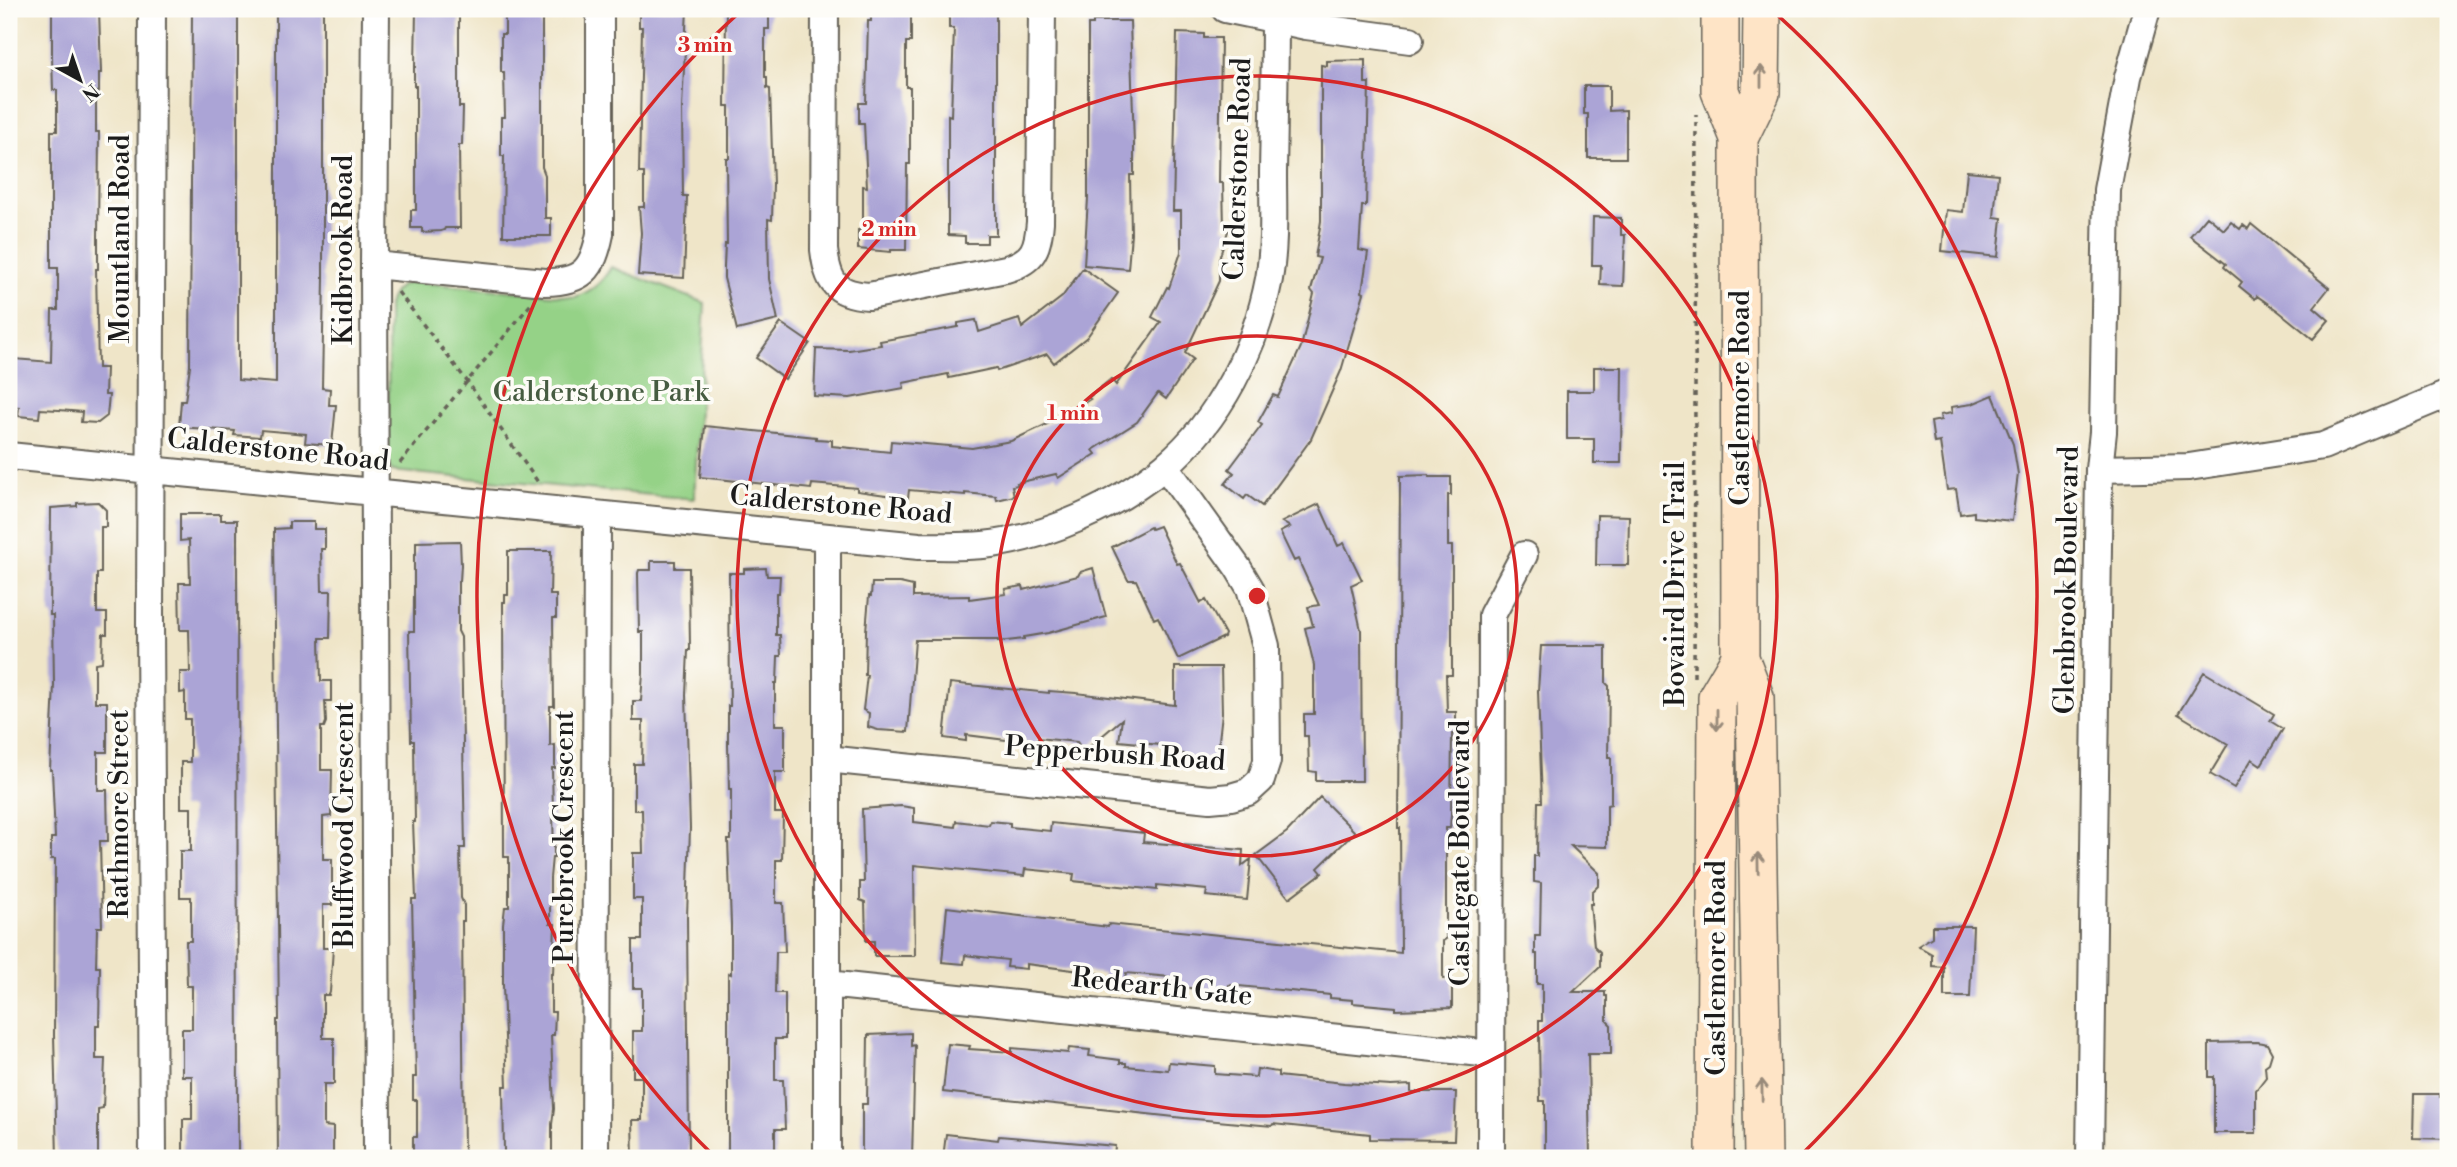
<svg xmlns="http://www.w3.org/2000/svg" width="2457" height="1167" font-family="'Libre Bodoni',serif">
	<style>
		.green { fill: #95d287; stroke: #587752; stroke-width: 2 }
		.building { fill: #aba4d6 }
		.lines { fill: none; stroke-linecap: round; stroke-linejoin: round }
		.street-casing { stroke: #666258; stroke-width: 30 }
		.secondary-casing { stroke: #666258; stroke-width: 40 }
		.path { stroke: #666258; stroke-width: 3.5; stroke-dasharray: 5 5; stroke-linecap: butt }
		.street { stroke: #fff; stroke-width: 26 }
		.secondary { stroke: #fee4c6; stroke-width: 37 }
		.oneway { stroke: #988a7a }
		.ring { fill: none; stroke: #d62828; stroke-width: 3.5 }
		.labels { text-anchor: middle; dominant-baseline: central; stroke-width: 7; stroke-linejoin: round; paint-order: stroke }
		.street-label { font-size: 28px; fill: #1c1c1c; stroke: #fdfcf7 }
		.park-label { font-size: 28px; fill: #465c41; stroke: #fdfcf7 }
		.centre { fill: #d62828; stroke: #fdfcf7; stroke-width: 3.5 }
		.ring-label { font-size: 21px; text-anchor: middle; font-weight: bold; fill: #d62828; stroke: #fdfcf7; stroke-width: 7; stroke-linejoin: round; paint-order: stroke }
	</style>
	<rect width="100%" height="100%" fill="#fdfcf7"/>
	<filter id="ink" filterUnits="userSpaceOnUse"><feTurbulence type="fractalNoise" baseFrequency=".0143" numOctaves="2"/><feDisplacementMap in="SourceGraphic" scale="14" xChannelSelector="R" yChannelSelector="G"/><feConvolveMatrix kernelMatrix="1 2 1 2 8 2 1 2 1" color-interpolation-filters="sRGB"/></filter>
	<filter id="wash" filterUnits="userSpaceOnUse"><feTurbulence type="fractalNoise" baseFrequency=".00686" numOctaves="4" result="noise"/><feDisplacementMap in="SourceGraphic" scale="28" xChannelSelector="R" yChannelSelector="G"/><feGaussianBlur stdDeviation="1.57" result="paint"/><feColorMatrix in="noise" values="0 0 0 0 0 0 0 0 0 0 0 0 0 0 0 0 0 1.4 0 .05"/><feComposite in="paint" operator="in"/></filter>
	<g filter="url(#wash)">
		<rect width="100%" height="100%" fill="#efe5c8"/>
		<path class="green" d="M611 267 705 303 694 499 392 471 389 466 388 306C391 292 398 285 412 282L575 297C592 291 602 283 611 267Z"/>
		<g id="blocks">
			<path class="building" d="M52 9H99L101 73H99V92H96V132H99L98 237V269H96L98 368H106L105 395H109L107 416 98 423 81 422 82 412 59 410 40 409 39 418 18 416 19 407 10 406 14 359 51 362 52 310H58V268H51V131H57V90H53L52 56Z
				M192 9H238V380L276 383V10H323V277H324L322 388 330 389 329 405H336L332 445 305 443 306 434 261 430 260 437 234 435 235 431 179 427 181 401H185L190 366Z
				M416 9H459V107H463L462 145H459L460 228H445L444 230 441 231 422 232V228H411V210H416V86H414V67H415Z
				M505 9H542V167L545 175V218H551V236H503L504 156H501V117H505L504 72H501V34H505Z
				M639 9H687L682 108 683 196H687L684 278 638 275 641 233 639 207H644V173H639L642 27H639Z
				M726 9H769V29H765V77H767V88L770 89 773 184 772 220 768 219 769 279 778 320 737 330 724 278V267L725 244H727L726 158H729V106H725Z
				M871 9H911V42H906V87H910V164H907L906 250H891V252L858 249V230H863V186L867 187 864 123H859V103H866L868 21H871Z
				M949 9H996V235H987V243H965V236L948 235V115L951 116 954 28H949Z
				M1093 21H1130L1134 145V175H1130L1131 234 1128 269 1084 265 1088 198V25H1093Z
				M1177 33 1204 34V38H1221L1219 183H1223L1224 228H1229L1219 259V281L1185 353 1193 359 1166 399 1158 393 1137 422 1093 450 1096 454 1058 478 1056 474 1017 483 1018 485 1012 486 1014 496 997 500 996 496 965 493V495L909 490 908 498 857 491V488L812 484 811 489 700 477 705 426 816 437V439L832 440V446L890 452 891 441 972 448 1011 441 1060 418 1090 399 1088 398 1111 379 1116 385 1161 322 1152 317 1167 287 1169 288 1181 252V211H1173Z
				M1365 60V83H1369L1366 206H1362L1359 250 1368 252 1362 292 1364 293 1341 371 1311 439 1262 506 1247 495 1244 499 1225 484 1234 473 1229 469 1262 425 1258 422 1273 395 1278 397 1301 347 1314 294 1311 290 1320 258 1315 257 1321 221V65L1327 66V61Z
				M1584 86H1609V111L1626 110V158H1588V114H1584Z
				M1967 171 1998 174 1994 217 2002 218 1998 257 1942 251 1946 210 1963 212Z
				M2207 216 2224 230 2231 222 2240 229 2243 225 2248 229 2251 224 2329 288 2314 307 2329 320 2313 339 2277 310 2257 296 2255 299 2239 286 2242 282 2224 267 2226 264 2190 236Z
				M1593 217 1621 218V235H1625L1623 286 1600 285 1601 265H1592Z
				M1083 268 1118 293 1087 337 1054 363 1047 354 997 371 996 368 949 378 948 374 903 383 904 388 850 398 814 396 816 349 849 350 881 345 880 341 958 327V323L976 320 979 332 1019 319 1022 328 1062 297Z
				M781 323 810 343 785 379 756 358Z
				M1594 367H1622L1621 463H1594V439H1567V391H1594Z
				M1993 395 2013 444 2018 474 2012 521 1974 517V512L1960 514 1956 489 1947 490 1940 442 1934 443 1931 422 1941 420 1940 415 1952 413 1951 407 1972 404Z
				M1429 475V477H1451V495H1448V546H1452V675H1446L1447 712H1456V734H1452L1451 814 1450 828H1446V939L1443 941V979L1452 978V1008L1396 1010V1007L1353 1003V1000L1330 998V995L1229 985 1228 992 1170 986V977L1126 973 1125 981 1103 979V974L1026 964V969L1007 967 1008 960 965 955 964 964 942 962 947 907 1108 927 1109 924 1401 953 1400 828H1398L1400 476Z
				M98 502 106 510V527H101V573H97V613H107V634H103L102 662 95 663V702H107V752H98V790H107L108 841H100L102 927H97L96 967H100L99 1025H96V1059H105L103 1108 98 1109V1158H57L54 1035 55 859H51V838H55L52 770H50L54 685 53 615H50L51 508 77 506V503Z
				M1319 504 1338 546 1344 543 1362 580 1351 585 1361 630 1362 781H1316V772L1309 771 1308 736H1304V714H1314V665L1305 628 1313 626 1308 607 1319 605 1298 559 1294 561 1280 532 1290 527 1282 522Z
				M180 514H221V520H237L238 1158H183V1119H192V1076H182V1029H192V986H187L186 941H191V897H180V851H191V808H181V762H190V719H185V692L180 693V672H190L189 630H180L179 583H190L189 540 180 541Z
				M1597 515 1629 516 1628 565H1596Z
				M289 522H314V529H325V549H321L322 591H331L330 638H320L321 681H331V701H325L326 722 324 727H321V770H332L331 816 323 817V859H332V905H323V948H333L330 992 329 995H323V1038H334V1084H324V1126L333 1127V1158H278L277 1020H279L274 529 289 528Z
				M1159 526 1177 564 1180 563 1201 603 1206 600 1225 634 1224 637 1178 659 1158 617 1154 619 1136 580H1128L1112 547 1150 527 1151 529Z
				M460 541 461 565 460 581H458V631L461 637 465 848H460L461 898 464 905V921H462L464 1158H413V1137H417V1100H413V1077H416L412 899H416L413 822H415L414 741H411L409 631H414V555H416V542Z
				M508 551H551L550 595H556V618H553L554 706H550V746L555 745V768H552L554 857H552L550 878V924H555L553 974H551V1012H555L554 1035H551L554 1109 552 1124V1158H505L504 1152 503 1086H507L503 986V924L505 907H509V857H504L503 602H505V595H508Z
				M651 561H675V568H689L690 650H688L686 695 690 828 687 917 689 1158H633L632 1120H642V1077H633V1031H642V988H633V940H642V899H633V853H643L642 810H634V764H642L643 721H633V701H641L643 673V632H639L638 573 639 570H651Z
				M766 568 767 576H780L779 593H776V635H780L781 656H778L777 683H775V725H785V772H775V813H783L782 860H776V903H783L785 952H776L775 993H785V1039H775V1080H783L785 1129H775V1158H728V973L731 974V924L728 840H731V789H729L728 745V706H730L729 573H744V569Z
				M1093 568 1106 617 1048 633 1024 637V639L998 642V640H915L908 732 878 730 868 727 869 713 863 710 867 675H865L866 631 869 596H871L872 583H900L913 586V597L969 596V599L1006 594 1005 589 1023 586 1024 590 1078 576 1080 572Z
				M1541 646H1606V683L1609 686 1608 757H1611V804L1607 805V847L1571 846 1599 873V885L1592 892V904H1590L1594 946 1600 952V967L1573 992H1605V996H1607V1021L1611 1025V1054H1588L1590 1158H1545V1101H1540L1539 1035V1021H1542V984H1537V954H1535V936H1540L1541 883 1534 882V856H1537L1538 802H1542L1538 691Z
				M1175 667H1221L1222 713 1217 758 1184 757V754L1170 753 1171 746 1119 741 1122 719 1089 747 1080 746 1077 742 1038 738 1037 744 966 735V741L944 738 950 683 1049 693V691L1076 693 1175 705Z
				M2204 672 2274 714 2270 721 2283 729 2261 765 2252 759 2234 788 2210 774 2228 744 2178 714Z
				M1320 797 1355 832 1318 868 1322 873 1289 898 1256 855 1287 832Z
				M901 806 914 808V822L955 827 956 821 989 825 990 821 1010 823V827L1050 831 1051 823 1144 833 1143 842 1243 850 1242 866 1251 859 1247 900 1206 896 1207 890 1157 885V890L1073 881 1074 874 1025 869 1024 876 914 865 915 956H874V941H866L865 902 860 900V882H864L862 809Z
				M1932 926H1973L1970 997H1944V967L1932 966V954L1918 946 1932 937Z
				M911 1033V1046L915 1045 912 1158H862V1104H867L868 1035Z
				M2257 1042 2267 1044 2272 1053 2269 1063 2265 1066 2266 1077 2256 1090V1133H2214V1077H2209V1043Z
				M948 1044 970 1046 969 1049 1012 1052V1048L1068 1053 1069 1048 1090 1050 1089 1056 1120 1060V1063H1126V1066L1168 1070 1169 1062 1215 1066V1074L1256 1077 1257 1069 1278 1072V1076L1344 1083 1391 1086 1411 1085V1092H1456L1454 1140 1370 1139V1134L1273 1124 1272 1126 1184 1118 943 1092Z
				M2414 1094H2440V1097H2448V1139L2413 1138Z
				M946 1134 998 1140 999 1136 1115 1146 1114 1158H943Z"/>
		</g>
	</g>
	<g filter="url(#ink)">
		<use href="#blocks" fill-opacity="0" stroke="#666258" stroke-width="2"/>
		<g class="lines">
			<defs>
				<path id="street" d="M152 9 150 622 153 1158
					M376 9 374 265 377 1158
					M825 9 824 250C828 282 835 294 869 296L1006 269C1034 261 1038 248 1040 222L1042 9
					M1225 9 1306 26 1410 40
					M374 265 545 282C583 282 593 269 600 234V9
					M9 456 919 546C940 546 961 547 983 545 1044 539 1118 505 1165 466 1220 420 1256 347 1269 279 1275 244 1273 208 1273 173 1274 118 1275 64 1275 9
					M2099 469 2189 467 2323 446 2448 394
					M827 537V1158
					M827 759 1210 799 1231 797 1248 792 1261 780 1267 761 1266 646 1250 588 1238 568 1165 466
					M827 984 1491 1054
					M595 1158 597 516
					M1491 1158 1492 615 1524 555
					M2090 1158 2099 469 2103 432 2107 190 2128 77 2147 9"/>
				<path id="secondary" d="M1720 9V91L1739 138 1740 658 1755 697 1763 1158
					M1739 138 1761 93 1762 9
					M1715 1158 1717 697 1740 658"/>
			</defs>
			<use href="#street" class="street-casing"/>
			<use href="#secondary" class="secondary-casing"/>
			<path class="path" d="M398 292 467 381 540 485
				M400 463 531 304
				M1694 677 1696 114"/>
			<use href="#street" class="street"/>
			<use href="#secondary" class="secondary"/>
		</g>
		<defs><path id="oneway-shaft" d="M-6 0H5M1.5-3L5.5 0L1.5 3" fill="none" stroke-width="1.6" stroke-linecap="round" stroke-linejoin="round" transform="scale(1.75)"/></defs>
		<g class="oneway">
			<use href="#oneway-shaft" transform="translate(1761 76) rotate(-90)"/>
			<use href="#oneway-shaft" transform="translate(1717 720) rotate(90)"/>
			<use href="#oneway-shaft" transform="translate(1758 863) rotate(-91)"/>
			<use href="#oneway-shaft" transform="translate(1762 1090) rotate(-91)"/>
		</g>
	</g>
	<g class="ring">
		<circle cx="1257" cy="596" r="260"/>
		<circle cx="1257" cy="596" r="520"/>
		<path d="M715 1157A780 780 0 0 1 740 12M1774 12A780 780 0 0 1 1799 1157"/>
	</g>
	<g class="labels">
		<g class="street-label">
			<text transform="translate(1238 169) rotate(-88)">Calderstone Road</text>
			<text transform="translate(120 239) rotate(-90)">Mountland Road</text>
			<text transform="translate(343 250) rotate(-90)">Kidbrook Road</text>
			<text transform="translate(1740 398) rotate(-90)">Castlemore Road</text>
			<text transform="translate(278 450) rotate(6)">Calderstone Road</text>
			<text transform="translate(841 505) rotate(5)">Calderstone Road</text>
			<text transform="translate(2067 580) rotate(-89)">Glenbrook Boulevard</text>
			<text transform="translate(1675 584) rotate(-90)">Bovaird Drive Trail</text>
			<text transform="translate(1115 754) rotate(4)">Pepperbush Road</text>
			<text transform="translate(119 814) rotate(-90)">Rathmore Street</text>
			<text transform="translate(344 825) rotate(-90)">Bluffwood Crescent</text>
			<text transform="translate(564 837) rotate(-90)">Purebrook Crescent</text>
			<text transform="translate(1460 853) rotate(-90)">Castlegate Boulevard</text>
			<text transform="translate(1716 968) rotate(-90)">Castlemore Road</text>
			<text transform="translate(1162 987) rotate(6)">Redearth Gate</text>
		</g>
		<g class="park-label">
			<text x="601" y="392">Calderstone Park</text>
		</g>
	</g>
	<circle cx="1257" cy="596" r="10" class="centre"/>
	<g class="ring-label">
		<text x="705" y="52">3 min</text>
		<text x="889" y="236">2 min</text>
		<text x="1073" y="420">1 min</text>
	</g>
	<rect width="2457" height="1167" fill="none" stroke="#fdfcf7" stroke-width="35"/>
	<g transform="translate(80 80) rotate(140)" stroke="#fdfcf7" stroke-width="5" paint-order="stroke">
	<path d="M0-5L12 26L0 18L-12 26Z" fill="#1c1c1c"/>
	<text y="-10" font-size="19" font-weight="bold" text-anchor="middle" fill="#1c1c1c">N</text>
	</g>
</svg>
